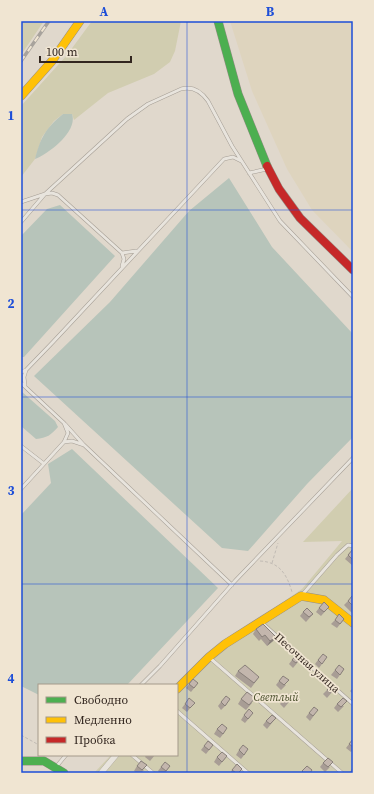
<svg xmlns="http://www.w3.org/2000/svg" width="374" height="794" font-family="'Source Serif 4',serif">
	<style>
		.farmland { fill: #ded4be }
		.green { fill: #d1cdb0 }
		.water { fill: #b7c4ba }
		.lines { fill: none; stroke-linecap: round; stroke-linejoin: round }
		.lane-casing { stroke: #a59e95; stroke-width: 4 }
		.street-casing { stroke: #a59e95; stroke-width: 6 }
		.fast-casing { stroke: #958d85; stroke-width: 9 }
		.slow-casing { stroke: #958d85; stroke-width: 9 }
		.jam-casing { stroke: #958d85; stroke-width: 9 }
		.path { stroke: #c1bbb4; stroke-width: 1; stroke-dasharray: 3 2; stroke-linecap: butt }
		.lane { stroke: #e8e4dd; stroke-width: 3 }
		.street { stroke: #e8e4dd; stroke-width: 5.5 }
		.fast { stroke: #4caf50; stroke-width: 8 }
		.slow { stroke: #ffc107; stroke-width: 8 }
		.jam { stroke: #c62828; stroke-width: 8 }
		.rail-casing { stroke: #a8a39d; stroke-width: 3.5 }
		.rail { stroke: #f0e5d2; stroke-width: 2; stroke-dasharray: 6; stroke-linecap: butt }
		.wall { fill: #a89d95 }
		.shaded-wall { fill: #887f79 }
		.building { fill: #c3b6ad; stroke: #887f79 }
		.grid { fill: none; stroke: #1d4ed8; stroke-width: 1; stroke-opacity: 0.55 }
		.labels { text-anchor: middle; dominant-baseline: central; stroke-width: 3.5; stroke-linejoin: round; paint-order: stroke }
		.street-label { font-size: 11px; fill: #32261f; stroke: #f0e5d2 }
		.park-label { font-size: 11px; font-style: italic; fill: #464c28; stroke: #f0e5d2 }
		.neatline { fill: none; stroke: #1d4ed8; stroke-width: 1.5 }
		.grid-label { font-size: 13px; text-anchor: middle; font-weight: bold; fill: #1d4ed8 }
	</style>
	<rect width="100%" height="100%" fill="#e0d8cc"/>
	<path class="farmland" d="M230 21H353V252L312 210 287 169 252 91Z"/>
	<path class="green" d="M21 21H44L21 55Z
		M92 21H181L175 51 170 62 154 74 108 93 74 120 72 114H63L54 121 42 137 35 159 21 177V106L67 55Z
		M353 488V773H94L111 755H177V685L205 655 302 589 342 541 303 542Z"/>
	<path class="water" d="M63 114H72C78 131 50 153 35 159 41 137 45 129 63 114Z
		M229 178 272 247 353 334V437L307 484 248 551 222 548 34 376 110 302 189 211Z
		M60 205 115 256 24 357H21V236L47 209Z
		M21 391 55 421 58 427C51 435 47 438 36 439L21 426Z
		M72 449 218 588 127 685H39V695L21 686V515L51 483 48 464Z"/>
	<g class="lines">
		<defs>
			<path id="lane" d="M249 173 267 169
				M21 202 45 194 127 119 148 104 181 89C192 86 201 91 208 101L232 146 280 221 353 297
				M21 222 45 194 52 193 58 195 122 253 124 259 122 266
				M122 253 136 251
				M21 372 26 370 53 342 224 159 233 157 241 161
				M21 383 64 423 68 433 64 442 21 489
				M25 385 24 377 26 370
				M65 424 83 444
				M64 442 72 441 84 445 232 585
				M21 446 43 463
				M302 595 337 555 348 545 353 546
				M261 622 353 704
				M210 658 342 773
				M141 685 160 666 235 581 353 458
				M177 711 248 773
				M132 755 153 773
				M56 767 66 755"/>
			<path id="street" d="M101 773 116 755"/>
			<path id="fast" d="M218 21 238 94 267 166
				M21 761H44L64 773"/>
			<path id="slow" d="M21 96 52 61 80 21
				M177 689 209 657 225 644 301 596 324 600 353 623"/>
			<path id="jam" d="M267 166 279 189 300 218 353 270"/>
		</defs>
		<use href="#lane" class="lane-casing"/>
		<use href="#street" class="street-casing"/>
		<use href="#fast" class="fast-casing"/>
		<use href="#slow" class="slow-casing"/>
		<use href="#jam" class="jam-casing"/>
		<path class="path" d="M260 561C280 562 287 575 292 592
			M272 563 278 543
			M21 735 39 745"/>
		<use href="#lane" class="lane"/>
		<use href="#street" class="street"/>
		<use href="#fast" class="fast"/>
		<use href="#slow" class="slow"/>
		<use href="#jam" class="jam"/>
		<defs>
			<path id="rail" d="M21 61 49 21"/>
		</defs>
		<use href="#rail" class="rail-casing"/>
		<use href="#rail" class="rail"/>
	</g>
	<path class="wall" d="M353 549V566L345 559Z
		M353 597V614L344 605 348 601Z
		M329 607 321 616 316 612 319 608Z
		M303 612 313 614 306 622 300 616Z
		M344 619 337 628 331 624 335 620Z
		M256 629 276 637 273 641 267 646 261 639 259 641 253 634Z
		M327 657 319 668 315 664 318 660Z
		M292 660 298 662 293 668 289 664Z
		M344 669 337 679 331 675 335 670Z
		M238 671 259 677 251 688 235 676Z
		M279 681 286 685 281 690 276 685Z
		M189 684 195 687 191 692 186 688Z
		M353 688V694L350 691Z
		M327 690 333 691 327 698 323 694Z
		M241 699 252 703 246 710 238 704Z
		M283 700 289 702 284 708 280 704Z
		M221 702 227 704 221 710 218 706Z
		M185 704 191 707 187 712 182 708Z
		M337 704 344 706 338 712 334 708Z
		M309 713 315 714 310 721 306 717Z
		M244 715 250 717 245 723 241 720Z
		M276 718 267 729 263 725 266 721Z
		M217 729 224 733 220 738 214 734Z
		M353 739V750L351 752 346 748Z
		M204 746 210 749 206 754 201 750Z
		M239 750 245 754 241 759 236 755Z
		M146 755H155L150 761 145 757Z
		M227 756 219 766 214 762 217 757Z
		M323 763 330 767 325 772 320 767Z
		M137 766 144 770 141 773H137L134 771Z
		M170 766 165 773H160L158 771 161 767Z
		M353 767V773H351L350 772Z
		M242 769 239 773H230L232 770Z"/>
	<path class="shaded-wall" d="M276 637 273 641 267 646 270 641Z"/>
	<path class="building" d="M353 549V560L348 555Z
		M352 596 353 597V606L348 601Z
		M324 602 329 607 324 612 319 608Z
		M307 608 313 614 309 617 303 612Z
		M339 614 344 619 340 624 335 620Z
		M263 624 276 637 270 641 265 635 262 637 256 629Z
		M297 654 301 657 296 663 292 660Z
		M323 654 327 657 322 664 318 660Z
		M245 665 259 677 254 683 238 671Z
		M339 665 344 669 340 675 335 670Z
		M283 676 289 680 284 685 279 681Z
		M193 679 198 683 194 688 189 684Z
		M332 684 336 687 330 693 327 690Z
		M247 692 255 698 249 705 241 699Z
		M288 694 292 697 287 703 283 700Z
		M226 696 230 699 225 706 221 702Z
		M189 698 195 703 190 708 185 704Z
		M343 698 347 701 341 707 337 704Z
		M314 707 318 710 313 716 309 713Z
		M249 709 253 713 248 719 244 715Z
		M272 715 276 718 270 724 266 721Z
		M222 724 227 728 223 734 217 729Z
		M353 739V747L349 744Z
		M208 741 213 745 209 750 204 746Z
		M243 745 248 749 244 755 239 750Z
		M222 752 227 756 222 762 217 757Z
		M328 758 333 762 328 767 323 763Z
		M141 761 147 765 142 770 137 766Z
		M165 762 170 766 166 771 161 767Z
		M237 764 242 769 238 773H236L232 770Z
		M307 766 312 770 310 773H304L302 771Z"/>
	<path class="grid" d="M187 21V773M21 210H353M21 397H353M21 584H353"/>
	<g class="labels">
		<g class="street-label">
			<text transform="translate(307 663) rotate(42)">Песочная улица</text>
		</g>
		<g class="park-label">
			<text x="276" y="697">Светлый</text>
		</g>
	</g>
	<rect width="374" height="794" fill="none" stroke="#f0e5d2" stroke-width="44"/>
	<rect x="38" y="684" width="140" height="72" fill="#f0e5d2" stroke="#a4998a"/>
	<rect x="46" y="697" width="20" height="6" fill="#4caf50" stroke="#a4998a"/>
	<text x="74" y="704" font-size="12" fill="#32261f">Свободно</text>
	<rect x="46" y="717" width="20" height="6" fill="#ffc107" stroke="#a4998a"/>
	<text x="74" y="724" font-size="12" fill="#32261f">Медленно</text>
	<rect x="46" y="737" width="20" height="6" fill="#c62828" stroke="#a4998a"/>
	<text x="74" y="744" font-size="12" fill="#32261f">Пробка</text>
	<path d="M40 56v6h91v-6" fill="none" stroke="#32261f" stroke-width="2"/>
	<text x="46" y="56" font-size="12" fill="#32261f" stroke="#f0e5d2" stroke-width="3" paint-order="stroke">100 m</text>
	<rect x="22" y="22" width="330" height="750" class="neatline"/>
	<g class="grid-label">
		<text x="104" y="16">A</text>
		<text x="270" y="16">B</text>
		<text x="11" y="120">1</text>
		<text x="11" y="308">2</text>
		<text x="11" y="495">3</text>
		<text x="11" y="683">4</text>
	</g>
</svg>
